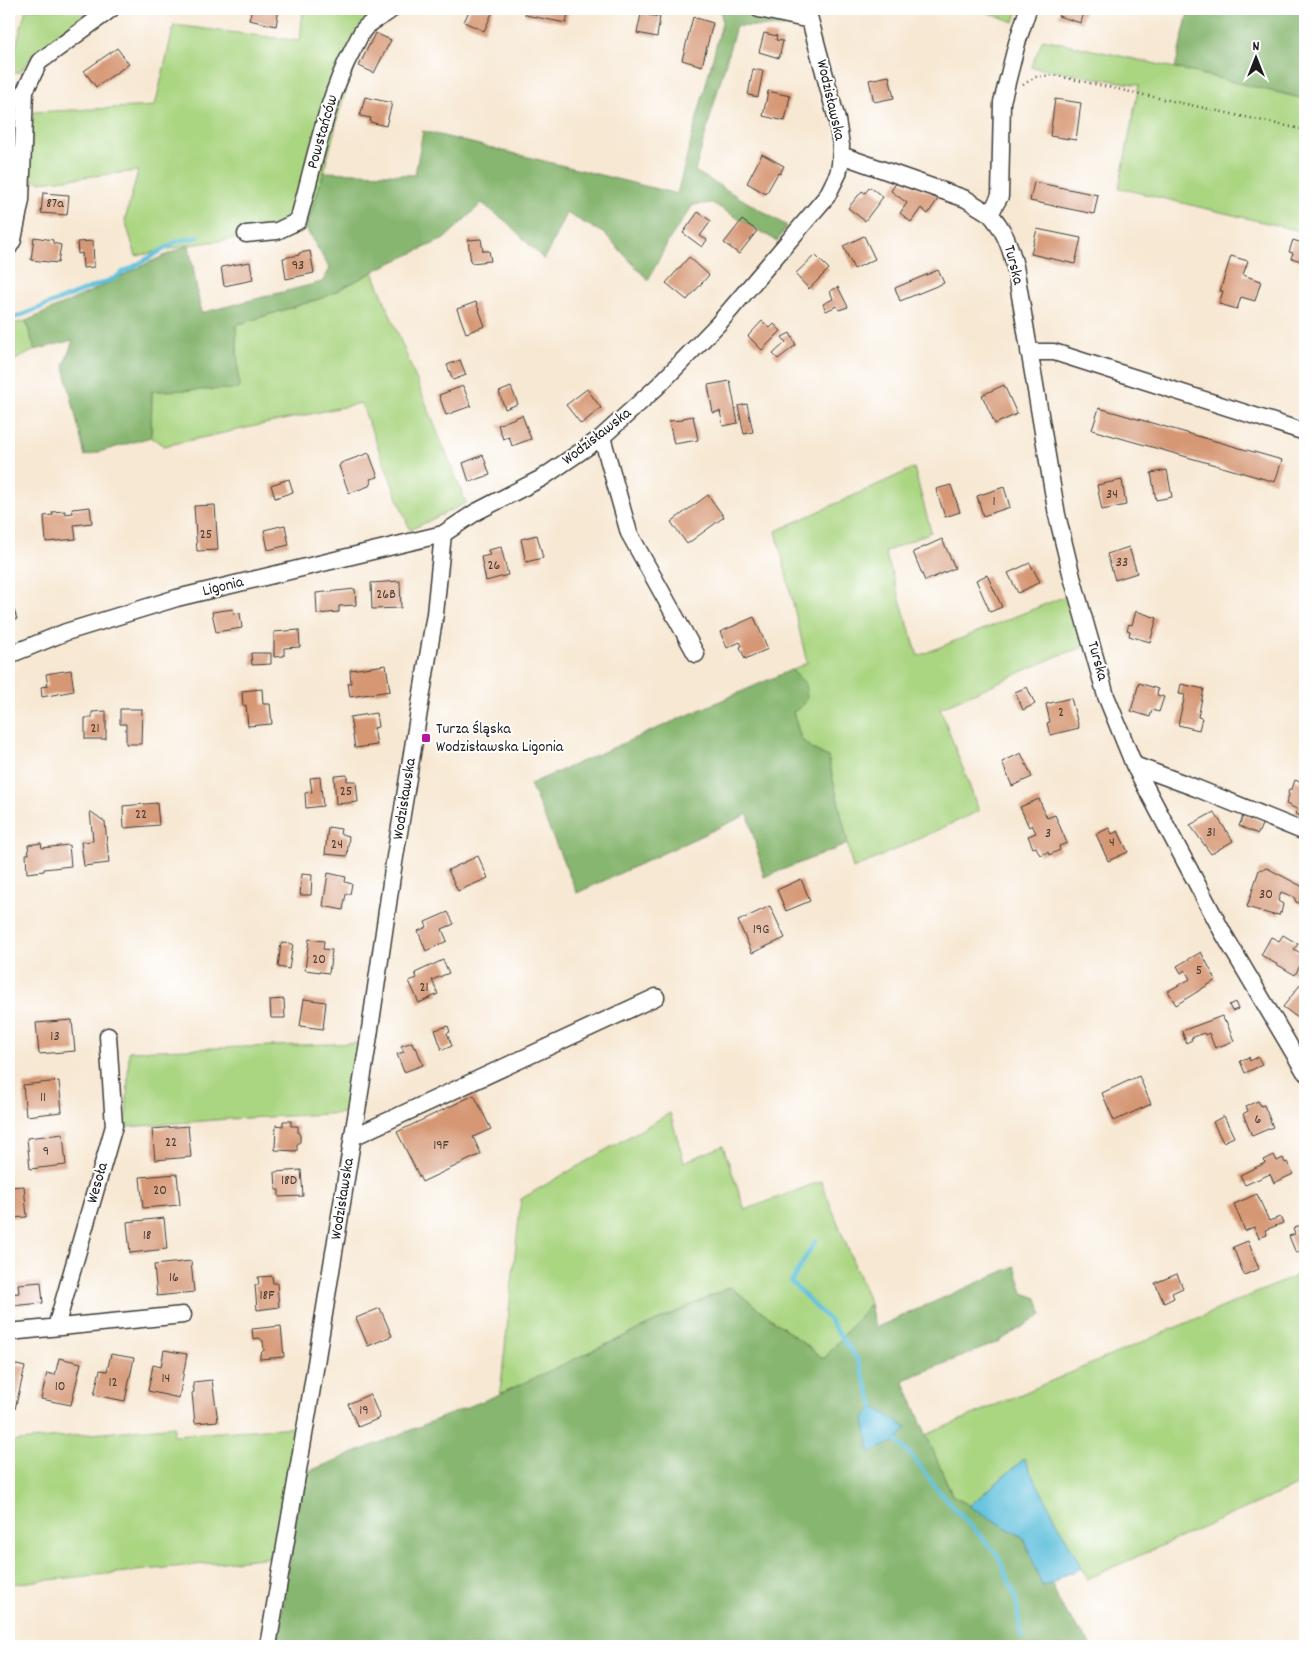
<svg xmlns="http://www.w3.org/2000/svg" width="1314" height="1655" font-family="Dekko,sans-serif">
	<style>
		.green { fill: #aad581; stroke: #63784e }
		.forest { fill: #87b66f; stroke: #526946 }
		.water { fill: #5ec0dc; stroke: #3d6e7c }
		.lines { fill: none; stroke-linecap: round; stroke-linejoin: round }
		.stream { stroke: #5ec0dc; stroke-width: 4.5 }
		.building { fill: #d69774 }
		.minor-casing { stroke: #3d3b37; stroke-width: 19 }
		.path { stroke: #3d3b37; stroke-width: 2.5; stroke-dasharray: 1 4; stroke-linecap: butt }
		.minor { stroke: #fff; stroke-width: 16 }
		.poi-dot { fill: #b5179e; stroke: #fff; stroke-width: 2 }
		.labels { text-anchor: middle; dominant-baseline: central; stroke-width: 4; stroke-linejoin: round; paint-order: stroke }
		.number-label { font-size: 14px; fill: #4a3b32 }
		.street-label { font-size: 16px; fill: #1c1c1c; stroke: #fff }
		.poi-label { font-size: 16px; fill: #1c1c1c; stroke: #fff; text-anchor: start }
	</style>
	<rect width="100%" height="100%" fill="#fff"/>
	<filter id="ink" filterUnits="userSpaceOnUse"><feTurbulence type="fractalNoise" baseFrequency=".02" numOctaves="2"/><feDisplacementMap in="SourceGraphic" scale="10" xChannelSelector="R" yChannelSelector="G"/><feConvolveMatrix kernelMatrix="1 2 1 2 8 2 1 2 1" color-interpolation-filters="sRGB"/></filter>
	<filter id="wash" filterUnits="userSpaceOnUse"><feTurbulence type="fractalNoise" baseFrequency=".0096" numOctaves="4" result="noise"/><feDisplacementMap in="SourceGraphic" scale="20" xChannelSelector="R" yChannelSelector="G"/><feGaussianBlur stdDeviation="1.12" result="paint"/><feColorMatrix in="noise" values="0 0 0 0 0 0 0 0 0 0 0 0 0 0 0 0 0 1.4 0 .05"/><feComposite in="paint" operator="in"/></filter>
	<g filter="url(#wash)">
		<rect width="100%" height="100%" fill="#f7e8d3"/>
		<path class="green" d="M26 9H99L29 60 20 72 9 73Z
			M303 9H396L362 41 339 113 324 172 306 229 189 245 136 256 125 220 138 171 40 182 29 179 33 112 155 106 174 25 300 41Z
			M978 9H1018L1014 22Z
			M1043 39 1175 68 1305 99V232L1119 188 1139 85 1031 67Z
			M9 85H19L15 175 9 173Z
			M373 272 466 503 410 530 361 403 164 446 151 437 152 391 239 389 236 325 325 297Z
			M26 321 35 350 9 363V325Z
			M914 468 931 532 885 552 918 656 1073 593 1087 646 1060 655 940 708 979 811 853 869 828 757 812 749 801 739 793 712 801 707 805 683 791 670 807 663 776 531Z
			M358 1043 346 1113 228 1119 126 1127 129 1051Z
			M670 1113 684 1162 723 1146 745 1210 821 1181 870 1304 824 1359 730 1287 500 1394 521 1199Z
			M1305 1272V1482L1087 1579 1024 1459 969 1506 952 1495 926 1435Z
			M175 1426 173 1435 297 1427 272 1557 9 1584V1442Z"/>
		<path class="forest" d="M721 9H727L783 20 784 27 736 26 695 171 787 226 777 241 712 203 693 205 670 238 648 280 605 234 566 213 544 260 508 223 482 203 444 239 386 265 325 297 236 325 239 389 152 391 151 437 85 456 64 366 73 340 35 350 26 321 94 290 148 263 189 245 201 313 322 282 330 269 306 229 324 172 415 175 423 131 677 194 722 23Z
			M1189 9H1305V99L1175 68Z
			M791 670 805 683 807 697 801 707 793 712 801 739 812 749 828 757 848 844 764 877 748 814 577 893 530 784Z
			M1015 1266 1023 1293 1037 1298 1042 1315 996 1343 903 1380 952 1495 1024 1538 1042 1586 1052 1584 1060 1605 1092 1646H277L302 1474 500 1394 730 1287 824 1359 870 1304 875 1328Z"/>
		<path class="water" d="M874 1406 907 1428 897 1441 870 1452 864 1419Z
			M1024 1459 1082 1568 1065 1575 1052 1584 1042 1586 1024 1538 969 1506Z"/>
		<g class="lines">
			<path class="stream" d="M9 320 115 278 123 272 128 270 178 241 199 237
				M816 1240 791 1282 830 1321 858 1361 874 1406
				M897 1441 916 1461 936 1488 998 1555 1016 1599 1021 1637"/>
		</g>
		<g id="blocks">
			<path class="building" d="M252 9 259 11V9H279L276 26 249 20Z
				M470 9H494L484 31 464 22Z
				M526 9H569L566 23 525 15Z
				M1061 9H1085L1081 23 1058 16Z
				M641 14 660 17 657 37 637 33Z
				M693 17 713 23 702 66 682 60Z
				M375 33 391 40 374 73 359 66Z
				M764 33 777 36 776 40 783 41 779 58 759 52Z
				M117 48 129 64 96 87 84 71Z
				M753 69 763 71 758 97 748 95Z
				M889 76 894 98 874 102 869 80Z
				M768 91 790 96 785 121 763 116Z
				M365 97 392 103 386 126 370 122 371 118 360 116Z
				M1055 99 1081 103 1076 140 1050 136Z
				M762 154 784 166 780 174 778 173 766 194 747 183Z
				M898 180 940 196 928 214 921 208 911 222 900 213 907 203 891 191Z
				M1034 182 1098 195 1094 214 1030 201Z
				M870 187 883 197 865 221 848 208 862 191 865 193Z
				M43 193 69 195 67 215 41 213Z
				M698 212 711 221 700 236 707 240 702 247 683 233Z
				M742 220 757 231 739 254 724 243Z
				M1037 229 1081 238 1075 264 1031 254Z
				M864 236 875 259 854 269 843 246Z
				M34 237 53 240V243L61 245 58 263 31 260Z
				M481 239 483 251H489L491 261 471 263 468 240Z
				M1293 240 1305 244V262L1291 258 1293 253 1289 252Z
				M93 241 94 267 83 268 82 253 78 254 77 242Z
				M310 251 314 273 286 279 283 258 299 255V253Z
				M815 255 829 269 809 289 795 274Z
				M1231 256 1248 261 1243 275 1261 281 1255 301 1241 297 1237 309 1219 304 1223 291H1220Z
				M689 257 709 275 687 300 666 283Z
				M250 262 253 280 224 286 221 267Z
				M938 270 944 283 900 301 895 288Z
				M838 287 848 307 839 310 837 306 826 311 823 304 833 299 830 291Z
				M476 302 485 326 466 333 457 309Z
				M762 321 770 328 774 324 781 331 762 350 748 336Z
				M790 333 796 345 778 359 773 354 786 342 782 337Z
				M460 360 466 375 453 380 447 365Z
				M730 381 738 423 723 426 720 411 713 413 708 385Z
				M1004 385 1017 414 995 424 982 395Z
				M463 386 471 406 446 415 439 395Z
				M511 387 518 404 505 409 499 392Z
				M587 389 601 408 581 424 566 405Z
				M747 404 753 432 744 434 738 406Z
				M1099 408 1282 460 1275 482 1092 430Z
				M522 415 531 439 512 446 509 437 503 439 498 425Z
				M693 416 698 440 674 444 669 421 682 420 683 418Z
				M369 453 378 477 370 479 371 482 369 486 349 493 339 466 341 463Z
				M483 455 490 475 469 482 463 463Z
				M1167 470 1172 497 1156 500 1151 473Z
				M289 479 293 492 275 498 271 485Z
				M1122 480 1126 505 1102 510 1097 485Z
				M951 485 960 512 945 517 936 489Z
				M1004 487 1010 507 983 516 977 496Z
				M708 495 724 517 687 544 671 522Z
				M215 505 218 550 197 551 194 506Z
				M90 507 92 523 74 525 76 539 46 542 44 516 53 515 52 512 65 511V514L73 513 72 509Z
				M285 525 289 545 268 550 264 530Z
				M537 535 543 558 526 562 521 539Z
				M942 539 955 568 925 581 913 552Z
				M501 547 508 575 486 581 481 557 490 555 488 550Z
				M1129 547 1137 573 1115 580 1107 554Z
				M1030 563 1040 582 1018 593 1008 573Z
				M987 575 1002 607 990 612 976 580Z
				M400 581 401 608 372 609 371 583Z
				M355 589 356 605 339 606V612L317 614 316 593Z
				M9 601H11L17 619 9 622Z
				M233 609 234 614 240 613 242 628 216 632 212 612Z
				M1136 611 1157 618 1150 642 1129 636 1130 631 1127 630 1129 624 1132 625Z
				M754 617 768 649 745 659 740 647 742 646 740 642 727 648 720 632Z
				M299 630 300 647 284 648V656L274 657V632Z
				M251 653H271V664L252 665Z
				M386 665 390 691 350 697 348 683H351L350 670Z
				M71 670 74 691 42 697 41 687 48 686 46 674Z
				M1139 683 1158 689 1157 695 1164 697 1159 712 1152 710 1150 717 1131 711Z
				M1181 684 1204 689 1198 717 1202 718 1199 730 1178 725 1185 695 1179 694Z
				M1027 687 1035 704 1023 710 1015 692Z
				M262 689 263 704H270L272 724 248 726 246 705 243 706 242 691Z
				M1071 698 1079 728 1050 735 1047 723 1050 722 1046 704Z
				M120 709H142L141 744H126V724H120Z
				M106 711V739H85V718H92V712Z
				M376 713 378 727 374 728 377 745 355 748 350 717Z
				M1021 753 1032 777 1012 786 1002 762Z
				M347 775V781H356L358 802 336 804 334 776Z
				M320 777 323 806 306 808 305 793 312 792 310 778Z
				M1295 780 1305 784V812L1303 811 1301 816 1295 814 1297 809 1286 804 1289 795 1288 793 1289 789H1292Z
				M1039 799 1047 818 1055 815 1067 843 1059 846 1060 850 1049 855 1048 852 1040 855 1036 847 1033 848 1028 836 1036 833 1032 825 1029 827 1020 807Z
				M157 803 159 825 124 828 123 806Z
				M90 811 105 822 109 863 84 866 81 842 93 841Z
				M1214 812 1233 841 1211 854 1190 825Z
				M1244 814 1263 822 1258 834 1239 826Z
				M328 827 341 829 340 834 349 836 347 856 325 854Z
				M1109 828 1112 834 1118 831 1128 852 1108 861 1096 834Z
				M41 843 42 848 69 845 71 866 44 869V871L27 873 26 854H29L28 845Z
				M478 856 488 878 458 891 448 870Z
				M1267 868 1305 888 1304 905 1296 902 1294 897 1281 892 1278 901 1283 904 1281 913 1280 912 1279 915 1273 914V915L1247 907 1259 870Z
				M328 873 346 877 345 882 352 884 350 894H346L343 910 323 906Z
				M302 874 312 875 311 895H300Z
				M801 879 810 901 786 911 777 890Z
				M770 906 785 938 752 953 738 921Z
				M448 912 454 924 442 929 447 941 426 951 418 931 427 927 425 922Z
				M1283 935 1298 944 1294 949 1305 956 1295 975 1261 955 1271 937 1279 941Z
				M309 939 324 941 323 949 332 950 329 973 305 970Z
				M281 943 293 944 289 969 278 967Z
				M1201 952 1216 980 1176 1005 1168 991 1190 979 1185 970 1181 973 1177 966Z
				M443 960 449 973 432 980 438 994 419 1003 409 981 417 978 415 973Z
				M1300 985 1305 989V1017L1302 1021 1283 1007Z
				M284 999 285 1018H271L270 1000Z
				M304 999 326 1002 323 1029 300 1026Z
				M1235 1002 1238 1009 1232 1011 1229 1005Z
				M1222 1016 1225 1022 1226 1021 1234 1041 1215 1048 1209 1033 1205 1035 1204 1033 1191 1038 1192 1040 1186 1043 1182 1031Z
				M72 1020 75 1051 39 1054 36 1023Z
				M448 1026 450 1032 447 1033 452 1046 442 1050 435 1030Z
				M412 1042 414 1048 416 1047 423 1065 404 1072 397 1054 404 1052 401 1046Z
				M1249 1057 1250 1061 1258 1057 1262 1065 1245 1073 1240 1061Z
				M1139 1076 1151 1104 1114 1121 1102 1093Z
				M59 1081 62 1112 26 1116 23 1085Z
				M474 1095 491 1129 473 1137 481 1154 422 1182 397 1132Z
				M1258 1101 1261 1106 1264 1105 1273 1127 1252 1136 1243 1114 1248 1111 1246 1106Z
				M1224 1116 1234 1137 1223 1142 1213 1122Z
				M283 1121H291V1126H298V1133L300 1135V1142L297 1144V1151L275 1150 276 1125 283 1126Z
				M188 1126 191 1157 155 1160 152 1129Z
				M63 1134 66 1165 30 1169 27 1138Z
				M1274 1155 1277 1161 1283 1158 1285 1163 1287 1162 1293 1174 1274 1183 1270 1174 1245 1185 1240 1175 1265 1163 1264 1160Z
				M301 1170 303 1196 279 1197V1190H276L275 1172Z
				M177 1174 180 1205 143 1208 140 1177Z
				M24 1186 27 1217 9 1218V1187Z
				M1257 1194 1269 1221 1280 1217 1283 1223 1265 1230 1267 1235 1259 1238 1254 1227 1245 1231 1234 1204Z
				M164 1218 167 1249 130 1253 127 1222Z
				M1305 1223V1249L1296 1253 1289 1236 1295 1234 1293 1229Z
				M1248 1241 1259 1269 1244 1275 1233 1247Z
				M191 1261 194 1292 157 1296 154 1265Z
				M1177 1274 1183 1288 1172 1293 1174 1298 1164 1303 1155 1283Z
				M272 1276 273 1283H277L279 1307 257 1310 255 1285H259L258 1277Z
				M41 1282 43 1303 10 1306 9 1294 19 1293 18 1284Z
				M380 1308 392 1336 368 1346 356 1318Z
				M281 1326 284 1357 260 1359V1354L264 1350 263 1341 259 1338 253 1339 252 1329Z
				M164 1350 187 1354 179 1398 148 1391 153 1365 161 1367Z
				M111 1354 134 1358 125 1401 94 1395 100 1370 107 1371Z
				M59 1358 81 1363 71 1405 41 1399 47 1373 55 1375Z
				M9 1363 25 1367 15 1409 9 1408Z
				M212 1380 218 1421 195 1423 192 1393 194 1392 193 1382Z
				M370 1394 380 1418 358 1427 348 1404Z"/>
		</g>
	</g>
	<g filter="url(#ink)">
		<use href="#blocks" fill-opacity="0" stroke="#3d3b37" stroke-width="1"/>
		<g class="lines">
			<defs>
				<path id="minor" d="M759 9 810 20
					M1028 9 1017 43 1002 102 1000 196 990 214C1004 229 1010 246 1015 266L1057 515 1072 577 1106 696 1134 765 1223 933 1305 1072
					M841 155 966 199 990 214
					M246 234 277 231 298 221C314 165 326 99 353 49 357 42 360 34 364 29 372 20 383 17 392 9
					M9 247 13 240 21 200 25 91 39 62 111 9
					M1029 352H1054L1305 432
					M602 437 629 533 696 654
					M9 655 66 632 177 598 443 534 476 512 542 478 602 437 658 386 719 323 827 196 838 174 840 165 841 145 837 120 807 9
					M1134 765 1196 788 1305 832
					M353 1137 656 997
					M56 1327 114 1126 108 1036
					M9 1332 183 1315
					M268 1646 312 1388 368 1043 393 869 435 614 443 534"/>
			</defs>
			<use href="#minor" class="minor-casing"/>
			<path class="path" d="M1023 85 1035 77 1053 75 1305 130"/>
			<use href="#minor" class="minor"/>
		</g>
	</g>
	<rect class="poi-dot" x="421" y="733" width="10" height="10" rx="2.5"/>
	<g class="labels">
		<g class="number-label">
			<text x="55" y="204">87a</text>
			<text x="298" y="266">93</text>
			<text x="1112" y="495">34</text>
			<text x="994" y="502">1</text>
			<text x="206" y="535">25</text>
			<text x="1122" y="563">33</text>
			<text x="494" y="566">26</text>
			<text x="386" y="595">26B</text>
			<text x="1061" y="713">2</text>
			<text x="95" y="729">21</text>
			<text x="346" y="792">25</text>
			<text x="141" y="815">22</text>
			<text x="1211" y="833">31</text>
			<text x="1048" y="834">3</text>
			<text x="1112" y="843">4</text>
			<text x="337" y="845">24</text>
			<text x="1266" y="895">30</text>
			<text x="761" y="930">19G</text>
			<text x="319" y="960">20</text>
			<text x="1199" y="971">5</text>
			<text x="424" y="988">21</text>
			<text x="55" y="1037">13</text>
			<text x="43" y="1098">11</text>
			<text x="1258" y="1120">6</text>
			<text x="171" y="1143">22</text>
			<text x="441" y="1146">19F</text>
			<text x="46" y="1152">9</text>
			<text x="289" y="1181">18D</text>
			<text x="160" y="1191">20</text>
			<text x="147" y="1236">18</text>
			<text x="174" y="1278">16</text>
			<text x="267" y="1296">18F</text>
			<text x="166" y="1379">14</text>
			<text x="113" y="1383">12</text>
			<text x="60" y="1387">10</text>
			<text x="364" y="1411">19</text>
		</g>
		<g class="street-label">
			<text transform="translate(830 100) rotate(77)">Wodzisławska</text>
			<text transform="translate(323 132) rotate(-74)">Powstańców</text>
			<text transform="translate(1013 265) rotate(76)">Turska</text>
			<text transform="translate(597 437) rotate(-38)">Wodzisławska</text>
			<text transform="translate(223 587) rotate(-14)">Ligonia</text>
			<text transform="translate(1097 661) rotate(74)">Turska</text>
			<text transform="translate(405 799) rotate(-81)">Wodzisławska</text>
			<text transform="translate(98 1183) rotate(-74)">Wesoła</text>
			<text transform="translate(343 1199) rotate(-81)">Wodzisławska</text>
		</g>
		<g class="poi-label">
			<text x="436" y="729">Turza Śląska<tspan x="436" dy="18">Wodzisławska Ligonia</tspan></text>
		</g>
	</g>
	<rect width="1314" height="1655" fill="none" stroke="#fff" stroke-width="30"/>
	<g transform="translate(1256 58)" stroke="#ffffff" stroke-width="4" paint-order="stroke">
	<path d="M0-4L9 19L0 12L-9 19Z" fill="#1c1c1c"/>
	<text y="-8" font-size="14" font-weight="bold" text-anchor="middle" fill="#1c1c1c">N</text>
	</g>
</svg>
